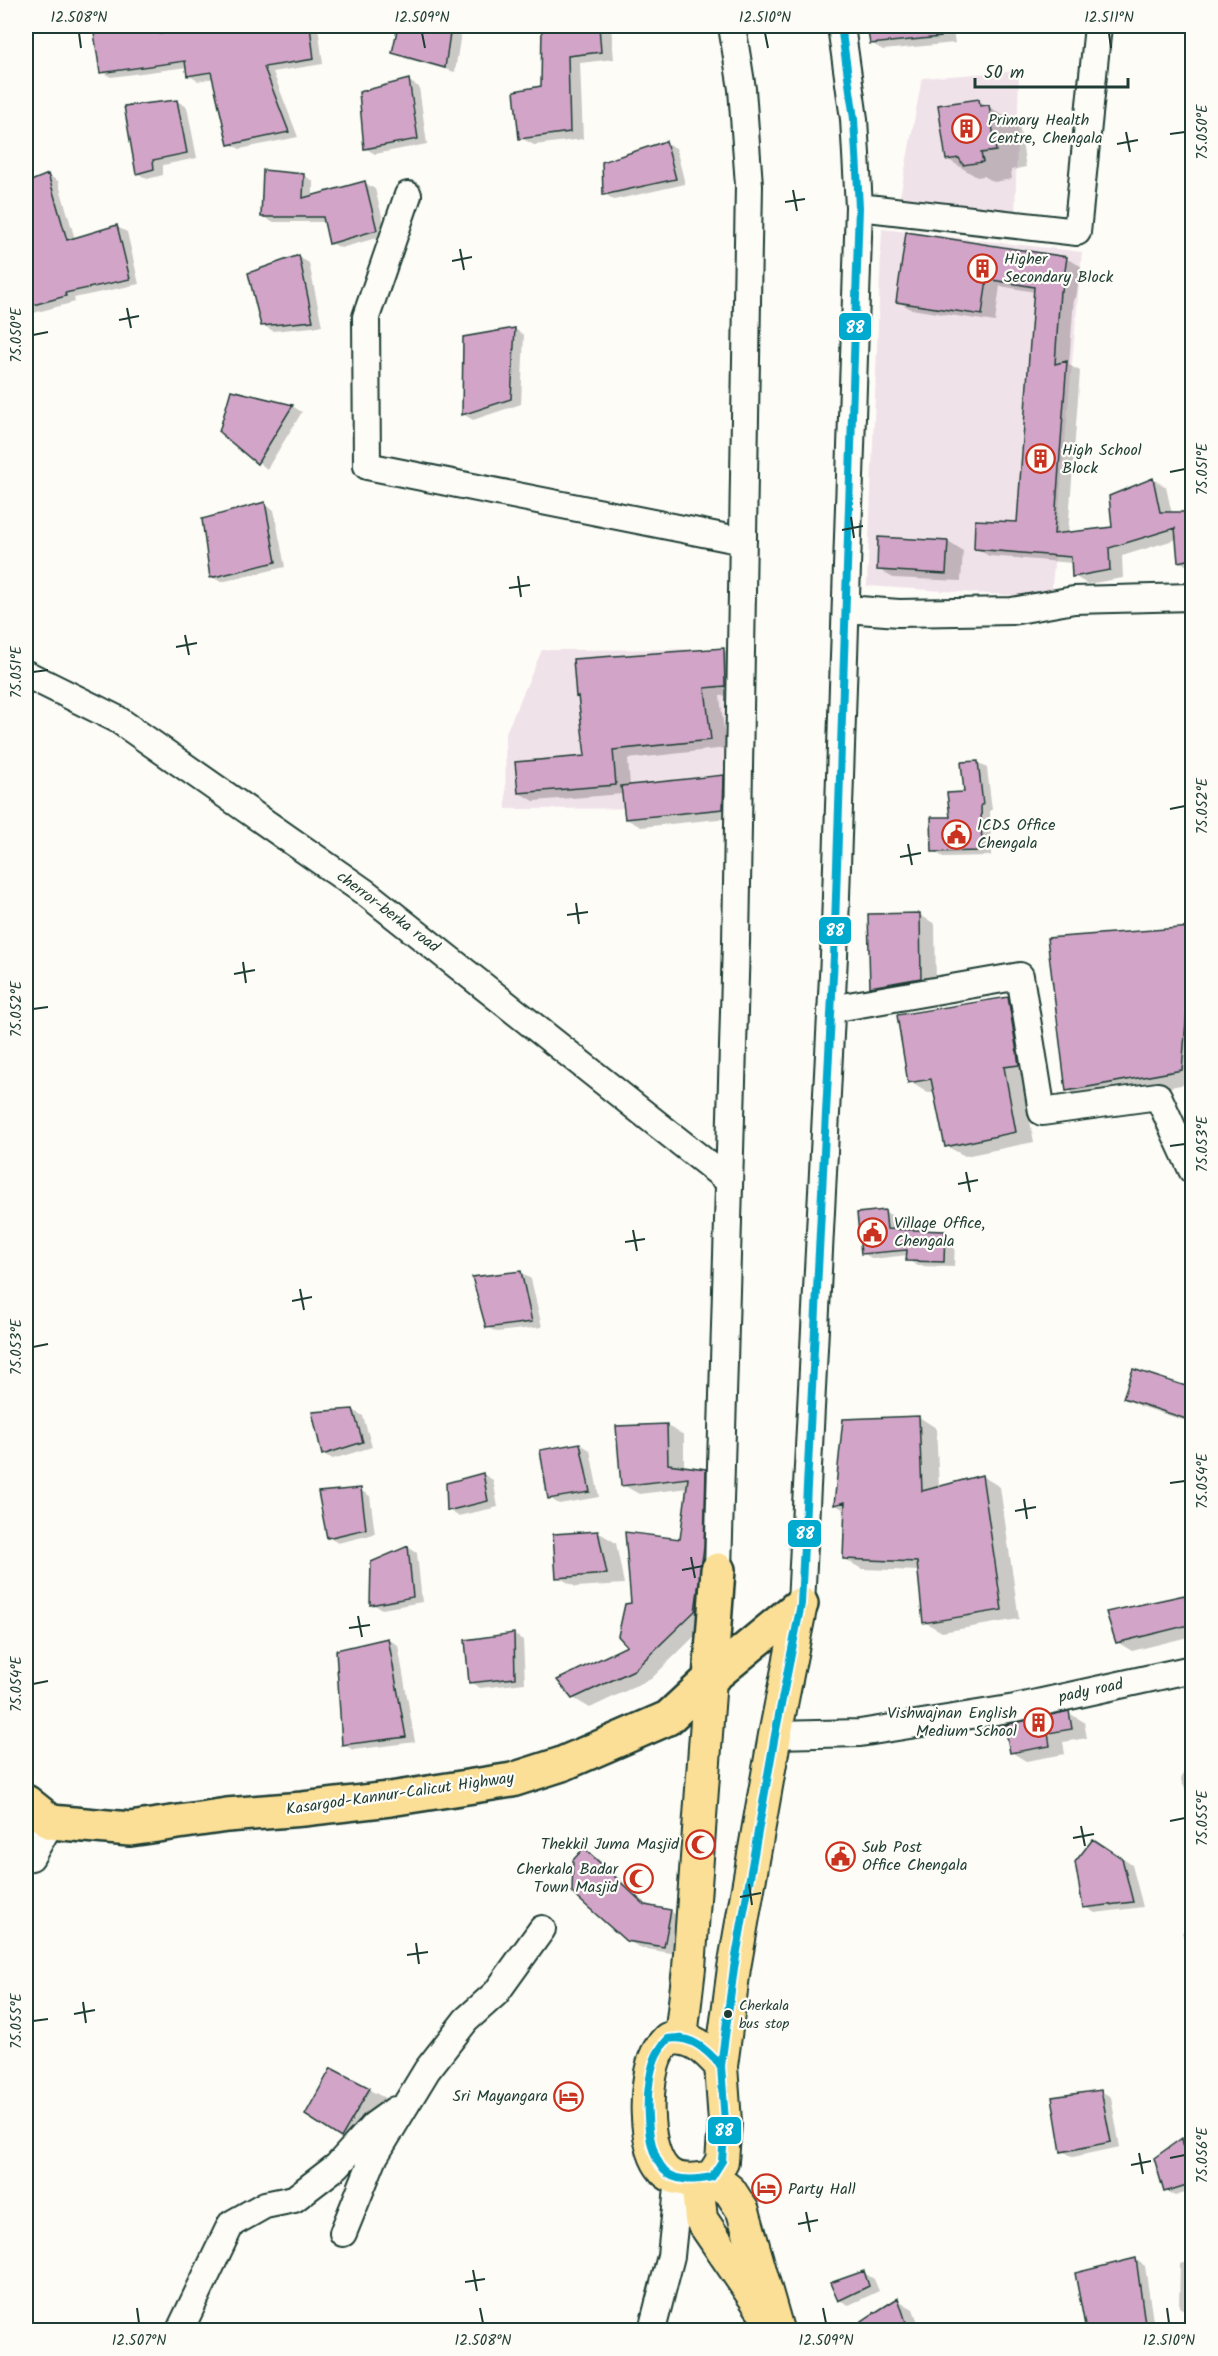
<svg xmlns="http://www.w3.org/2000/svg" width="1218" height="2356" font-family="Kalam,sans-serif">
	<style>
		.built { fill: #f0e2e9 }
		.shadow { fill: #0003 }
		.building { fill: #d2a5c8; stroke: #1f3d34; stroke-width: 1.5 }
		.lines { fill: none; stroke-linecap: round; stroke-linejoin: round }
		.minor-casing { stroke: #1f3d34; stroke-width: 30 }
		.major-casing { stroke: #1f3d34; stroke-width: 36 }
		.highway-casing { stroke: #1f3d34; stroke-width: 38 }
		.minor { stroke: #fdfcf7; stroke-width: 26 }
		.major { stroke: #fbdf96; stroke-width: 32 }
		.highway { stroke: #fbdf96; stroke-width: 33 }
		.bus-1-casing { stroke: #fdfcf7; stroke-width: 12 }
		.bus-1 { stroke: #00a9ce; stroke-width: 8 }
		.ticks { fill: none; stroke: #1f3d34; stroke-width: 2 }
		.bus-dot { fill: #1f3d34; stroke: #fdfcf7; stroke-width: 2 }
		.labels { text-anchor: middle; dominant-baseline: central; stroke-width: 4.5; stroke-linejoin: round; paint-order: stroke }
		.bus-label { font-size: 14px; fill: #1f3d34; stroke: #fdfcf7; text-anchor: start }
		.poi-label { font-size: 16px; fill: #1f3d34; stroke: #fdfcf7; text-anchor: start }
		.street-label { font-size: 16px; fill: #1f3d34; stroke: #fdfcf7 }
		.line-badge { stroke: #fdfcf7; stroke-width: 2 }
		.badge-label { font-size: 16px; text-anchor: middle; font-weight: bold; fill: #fff }
		.neatline { fill: none; stroke: #1f3d34; stroke-width: 2 }
		.ticks-label { font-size: 15px; text-anchor: middle; fill: #1f3d34 }
	</style>
	<rect width="100%" height="100%" fill="#fdfcf7"/>
	<filter id="ink" filterUnits="userSpaceOnUse"><feTurbulence type="fractalNoise" baseFrequency=".0167" numOctaves="2"/><feDisplacementMap in="SourceGraphic" scale="12" xChannelSelector="R" yChannelSelector="G"/><feConvolveMatrix kernelMatrix="1 2 1 2 8 2 1 2 1" color-interpolation-filters="sRGB"/></filter>
	<g filter="url(#ink)">
		<path class="built" d="M1019 71 1015 218 899 202 922 78Z
			M882 229 1082 252 1051 598 867 586Z
			M724 649 726 808 506 809 505 735 542 650Z"/>
		<path class="shadow" d="M95 26H166L168 34 226 26H318L323 64 273 72 298 137 240 149 230 144 214 78 198 81 188 75 187 67 111 77 101 72Z
			M400 26H462L455 72 404 58 394 52Z
			M543 26H611L614 59 580 63 583 139 534 145 521 138 543 87Z
			M868 26H952L955 43 883 50 871 43Z
			M409 81 419 87 427 144 375 154 365 148Z
			M177 101 187 107 197 158 163 165V175L147 179 137 173Z
			M979 101 1019 124 1026 167 1011 170 1012 179 994 182 984 176 977 177 947 159Z
			M666 143 676 148 685 184 614 200 605 194Z
			M48 175 58 181 75 239 117 227 127 232 139 284 74 298 75 302 26 315V271H27L26 185Z
			M303 175 313 181V197L365 183 375 189 387 235 341 248 331 243 326 222H272L262 216Z
			M908 234 1067 259 1081 266 1076 298H1074L1069 365 1080 371 1068 534 1114 528 1153 479 1166 487 1172 514H1192V569L1179 561 1177 539 1122 556 1123 578 1087 584 1074 576 1073 563 989 556 975 548 1019 523 1035 292 1000 286 995 322 911 309 897 301Z
			M299 257 309 263 322 326 273 331 263 325Z
			M515 329 524 335 521 404 473 420 463 414Z
			M232 392 292 406 302 412 267 469 221 432Z
			M264 504 274 510 285 567 221 582 212 577Z
			M948 542 963 551 961 581 893 578 878 569Z
			M724 650 739 659 740 694 720 696 726 748 628 759 630 786 724 776 739 785 738 817 641 827 626 819 623 794 534 801 519 793 587 758 579 697 577 696Z
			M977 762 987 768 992 810H990L991 856 943 857 933 851 965 793Z
			M920 915 935 924 936 986 886 995 871 986Z
			M1192 929V1083L1088 1102 1068 1090 1049 940Z
			M1008 999 1027 1009 1037 1075 1022 1078 1034 1142 965 1156 946 1146 935 1092 928 1093 910 1082Z
			M885 1212 895 1217 896 1231 945 1233 955 1238 954 1267 918 1266 908 1260V1255L873 1259 863 1253Z
			M521 1273 531 1279 542 1327 497 1332 487 1327Z
			M1134 1371 1192 1390V1423L1140 1406 1125 1397Z
			M353 1410 363 1416 372 1447 333 1459 323 1454Z
			M919 1417 936 1428 939 1488 982 1476 1000 1487 1019 1619 942 1632 924 1622 919 1571 862 1569 844 1559 846 1511 836 1505Z
			M667 1426 684 1435V1467L705 1470 722 1480 711 1620 651 1679 590 1708 573 1698 629 1646 633 1604 681 1541 689 1488 639 1494 623 1485Z
			M580 1444 590 1450 599 1497 559 1504 549 1498Z
			M483 1474 493 1480 498 1507 458 1516 448 1510Z
			M360 1490 370 1496 375 1534 338 1543 328 1537Z
			M598 1532 616 1543 624 1584 576 1587 558 1577Z
			M408 1547 417 1553 422 1602 382 1609 372 1604Z
			M1185 1596 1192 1601V1636L1132 1651 1117 1642Z
			M513 1634 523 1640 525 1683 480 1688 470 1682Z
			M388 1639 398 1645 415 1742 353 1750 343 1744 338 1651Z
			M1069 1713 1084 1722 1087 1738 1063 1742 1065 1754 1026 1761 1011 1752Z
			M1192 1758V1799L1188 1796 1181 1780 1186 1764Z
			M1104 1846 1132 1865 1143 1907 1095 1913 1085 1907Z
			M584 1850 597 1858 651 1908 670 1911 683 1919 677 1954 641 1948 626 1940Z
			M1192 1929V1967L1182 1932Z
			M331 2070 385 2098 357 2145 307 2114Z
			M1101 2091 1111 2097 1120 2147 1073 2157 1063 2151Z
			M1192 2132V2191L1175 2196 1165 2191 1156 2159Z
			M1136 2260 1145 2266 1154 2328 1163 2330H1088Z
			M1192 2260V2312L1189 2313 1179 2307 1180 2264Z
			M864 2273 874 2279 879 2291 849 2305 839 2300Z
			M898 2300 913 2309 921 2330H850Z"/>
		<path class="building" d="M93 26H158L160 34 216 26H310L314 59 264 67 289 132 228 145 211 72 187 76 185 61 100 73Z
			M398 26H451L445 68 392 53Z
			M542 26H599L601 52 568 56 570 132 519 139 514 91 541 86Z
			M867 26H940L941 37 870 44Z
			M409 79 418 139 364 149 359 92Z
			M979 99 980 106 989 105 996 151 981 153 983 162 963 165 959 158 946 160 938 105Z
			M177 100 187 153 153 160 154 169 136 174 124 106Z
			M666 141 676 179 603 195 602 162Z
			M263 170 304 174 303 198 365 181 377 230 329 244 323 217H261Z
			M48 174 67 240 117 225 130 279 65 293 66 296 26 307V183Z
			M906 232 1067 257 1062 291H1060L1055 364 1067 361 1054 534 1112 527 1109 496 1153 478 1160 512H1192V559L1178 562 1175 528 1109 548 1110 570 1072 577 1071 557 974 549 975 520 1017 522 1034 287 987 279 982 315 896 302Z
			M299 255 313 321 261 326 248 273Z
			M515 328 511 399 462 415 463 337Z
			M231 390 293 405 257 464 219 432Z
			M265 502 276 562 210 578 202 519Z
			M878 537 948 541 946 574 877 570Z
			M724 648 725 686 705 688 711 740 613 750 616 785 518 793 515 762 585 756 578 696 576 697 573 659Z
			M978 761 983 805H981L982 851 932 852 931 817H950L947 793 964 792 961 762Z
			M724 775 723 809 625 819 621 786Z
			M920 913 921 978 870 987 868 914Z
			M1192 927V949L1182 1070 1066 1091 1047 938Z
			M1008 997 1019 1065 1004 1067 1016 1132 945 1147 931 1079 908 1083 897 1015Z
			M885 1210 887 1229 945 1231 944 1262 906 1261 907 1250 861 1254 857 1213Z
			M521 1271 532 1322 486 1328 472 1277Z
			M1133 1369 1192 1388V1421L1123 1398Z
			M353 1409 363 1442 322 1455 312 1412Z
			M919 1416 922 1491 982 1475 1002 1610 923 1623 917 1562 843 1559 845 1502 834 1505 843 1419Z
			M667 1424 668 1464 706 1469 704 1547 695 1611 634 1670 572 1699 557 1680 627 1646 618 1636 625 1604 631 1603 625 1532 680 1539 688 1478 621 1486 616 1426Z
			M580 1443 590 1492 548 1499 540 1450Z
			M483 1473 488 1501 447 1511 446 1483Z
			M361 1488 366 1529 327 1538 318 1492Z
			M598 1531 607 1574 556 1578 553 1534Z
			M408 1546 413 1597 370 1605 371 1562Z
			M1185 1595 1189 1625 1116 1643 1106 1612Z
			M514 1633 515 1678 469 1683 465 1640Z
			M388 1638 406 1737 342 1745 336 1650Z
			M1069 1711 1072 1729 1048 1733 1050 1746 1010 1753 1005 1725Z
			M1093 1839 1122 1858 1133 1902 1083 1908 1075 1862Z
			M584 1848 645 1905 671 1910 664 1947 626 1941 572 1893 573 1860Z
			M331 2068 370 2088 341 2138 305 2115Z
			M1101 2090 1111 2142 1061 2152 1052 2097Z
			M1182 2138 1190 2184 1164 2192 1154 2158Z
			M1136 2258 1146 2331H1086L1075 2273Z
			M864 2271 869 2286 838 2301 830 2283Z
			M898 2298 909 2331H847L871 2315Z"/>
		<g class="lines">
			<defs>
				<path id="minor" d="M408 195 366 317 367 466 743 541
					M859 207 1077 232 1098 26
					M846 609 899 613 1012 611 1074 600 1192 597
					M26 674 117 719 366 893 729 1181
					M831 1009 1020 976 1042 1112 1158 1096 1192 1170
					M718 1570 736 942 749 185 742 89 732 26
					M801 1604 834 956 859 207 854 119 841 26
					M775 1735 860 1733 1015 1708 1192 1669
					M26 1858 31 1857 51 1822
					M343 2233 373 2159 427 2070 466 2020 496 1993 542 1929
					M180 2330 231 2224 265 2205 294 2199 337 2166 374 2125 395 2110
					M652 2330 671 2256 679 2178"/>
				<path id="major" d="M681 2037 689 1968 710 1679
					M721 2066C706 2049 691 2035 668 2039 664 2043 660 2048 657 2054 644 2080 643 2147 664 2170 675 2183 697 2180 712 2177L722 2161 725 2122 721 2066 734 1968 775 1735 801 1604
					M712 2177 730 2191 743 2211 777 2330
					M697 2180 701 2219 761 2307"/>
				<path id="highway" d="M710 1679 718 1570
					M26 1802 51 1822 130 1829 227 1815 303 1809 390 1799 512 1780 562 1764 668 1718 710 1679 801 1604"/>
			</defs>
			<use href="#minor" class="minor-casing"/>
			<use href="#major" class="major-casing"/>
			<use href="#highway" class="highway-casing"/>
			<use href="#minor" class="minor"/>
			<use href="#major" class="major"/>
			<use href="#highway" class="highway"/>
			<defs>
				<path id="bus-1" d="M721 2066C706 2049 691 2035 668 2039 664 2043 660 2048 657 2054 644 2080 643 2147 664 2170 675 2183 697 2180 712 2177L722 2161 725 2122 721 2066 734 1968 775 1735 801 1604 834 956 859 207 854 119 841 26"/>
			</defs>
			<use href="#bus-1" class="bus-1-casing"/>
			<use href="#bus-1" class="bus-1"/>
		</g>
	</g>
	<path class="ticks" d="M79 33 81 48M422 33 425 48M765 33 768 48M1109 33 1111 48M1126 132 1130 152M1170 134 1185 132M1117 144 1138 140M793 190 797 211M785 202 805 199M460 249 464 270M452 261 472 257M127 308 131 328M119 320 139 316M33 335 48 332M1170 472 1185 469M851 517 854 538M842 530 863 526M518 576 521 597M509 588 530 585M185 635 189 655M176 647 197 643M33 672 48 670M1170 809 1185 806M908 844 912 865M900 857 921 853M576 903 579 924M567 915 588 912M243 962 246 983M234 974 255 970M33 1009 48 1007M1170 1146 1185 1144M966 1172 970 1192M958 1184 978 1180M633 1230 637 1251M625 1242 645 1239M300 1289 304 1310M292 1301 312 1297M33 1347 48 1344M1170 1483 1185 1481M1024 1499 1027 1519M1015 1511 1036 1507M691 1557 695 1578M682 1570 703 1566M358 1616 362 1637M349 1628 370 1625M33 1684 48 1681M1170 1821 1185 1818M1081 1826 1085 1846M1073 1838 1094 1834M749 1884 752 1905M740 1897 761 1893M416 1943 419 1964M407 1955 428 1952M83 2002 86 2023M74 2014 95 2010M33 2021 48 2019M1139 2153 1143 2174M1170 2158 1185 2155M1131 2165 1151 2161M806 2212 810 2232M798 2224 818 2220M473 2270 477 2291M465 2282 485 2279M137 2308 139 2323M480 2308 483 2323M823 2308 826 2323M1167 2308 1169 2323"/>
	<defs>
		<symbol id="building-ring" viewBox="-11 -11 22 22"><circle r="9.5" fill="#fdfcf7" stroke="#c8321e" stroke-width="1.5"/><path d="M-4-6H4V6H1V3H-1V6H-4ZM-2.5-4.3h1.7v1.8h-1.7ZM.8-4.3h1.7v1.8H.8ZM-2.5-1h1.7V.8h-1.7ZM.8-1h1.7V.8H.8Z" fill="#c8321e"/></symbol>
		<symbol id="civic-ring" viewBox="-11 -11 22 22"><circle r="9.5" fill="#fdfcf7" stroke="#c8321e" stroke-width="1.5"/><path d="M-.6-6.5H3V-4.5H.6V-3L4-1V1h2V6H-6V1h2V-1L-.6-3ZM-1.2 2.5V6h2.4V2.5Z" fill="#c8321e"/></symbol>
		<symbol id="mosque-ring" viewBox="-11 -11 22 22"><circle r="9.5" fill="#fdfcf7" stroke="#c8321e" stroke-width="1.5"/><path d="M3.5-4.9A6 6 0 1 0 3.5 4.9A5 5 0 1 1 3.5-4.9Z" fill="#c8321e"/></symbol>
		<symbol id="hotel-ring" viewBox="-11 -11 22 22"><circle r="9.5" fill="#fdfcf7" stroke="#c8321e" stroke-width="1.5"/><path d="M-6-4.5h1.5V1H6V5H4.5V3h-9V5H-6ZM-4 0a1.8 1.8 0 1 1 3.6 0ZM.5 0V-2.5h3Q6-2.5 6 0Z" fill="#c8321e"/></symbol>
	</defs>
	<g fill-rule="evenodd">
		<use href="#building-ring" x="950" y="112" width="33" height="33"/>
		<use href="#building-ring" x="966" y="252" width="33" height="33"/>
		<use href="#building-ring" x="1024" y="442" width="33" height="33"/>
		<use href="#civic-ring" x="940" y="818" width="33" height="33"/>
		<use href="#civic-ring" x="856" y="1216" width="33" height="33"/>
		<use href="#building-ring" x="1022" y="1706" width="33" height="33"/>
		<use href="#mosque-ring" x="684" y="1828" width="33" height="33"/>
		<use href="#civic-ring" x="824" y="1840" width="33" height="33"/>
		<use href="#mosque-ring" x="622" y="1862" width="33" height="33"/>
		<use href="#hotel-ring" x="552" y="2080" width="33" height="33"/>
		<use href="#hotel-ring" x="750" y="2172" width="33" height="33"/>
	</g>
	<circle class="bus-dot" cx="728" cy="2014" r="5"/>
	<g class="labels">
		<g class="bus-label">
			<text x="739" y="2006">Cherkala<tspan x="739" dy="18">bus stop</tspan></text>
		</g>
		<g class="poi-label">
			<text x="988" y="120">Primary Health<tspan x="988" dy="18">Centre, Chengala</tspan></text>
			<text x="1004" y="259">Higher<tspan x="1004" dy="18">Secondary Block</tspan></text>
			<text x="1062" y="450">High School<tspan x="1062" dy="18">Block</tspan></text>
			<text x="977" y="825">ICDS Office<tspan x="977" dy="18">Chengala</tspan></text>
			<text x="894" y="1223">Village Office,<tspan x="894" dy="18">Chengala</tspan></text>
			<text x="1017" y="1713" text-anchor="end">Vishwajnan English<tspan x="1017" dy="18">Medium School</tspan></text>
			<text x="679" y="1844" text-anchor="end">Thekkil Juma Masjid</text>
			<text x="862" y="1847">Sub Post<tspan x="862" dy="18">Office Chengala</tspan></text>
			<text x="618" y="1869" text-anchor="end">Cherkala Badar<tspan x="618" dy="18">Town Masjid</tspan></text>
			<text x="548" y="2096" text-anchor="end">Sri Mayangara</text>
			<text x="788" y="2189">Party Hall</text>
		</g>
		<g class="street-label">
			<text transform="translate(388 912) rotate(37)">cherror-berka road</text>
			<text transform="translate(1091 1691) rotate(-12)">pady road</text>
			<text transform="translate(400 1794) rotate(-8)">Kasargod-Kannur-Calicut Highway</text>
		</g>
	</g>
	<g class="line-badge">
		<rect x="838" y="312" width="34" height="29" rx="6" fill="#00a9ce"/>
		<rect x="818" y="916" width="34" height="29" rx="6" fill="#00a9ce"/>
		<rect x="787" y="1519" width="35" height="29" rx="6" fill="#00a9ce"/>
		<rect x="707" y="2116" width="35" height="29" rx="6" fill="#00a9ce"/>
	</g>
	<g class="badge-label">
		<text x="855" y="333">88</text>
		<text x="835" y="936">88</text>
		<text x="805" y="1539">88</text>
		<text x="724" y="2136">88</text>
	</g>
	<rect width="1218" height="2356" fill="none" stroke="#fdfcf7" stroke-width="66"/>
	<path d="M975 78v9h153v-9" fill="none" stroke="#1f3d34" stroke-width="3"/>
	<text x="984" y="78" font-size="18" fill="#1f3d34" stroke="#fdfcf7" stroke-width="4.5" paint-order="stroke">50 m</text>
	<rect x="33" y="33" width="1152" height="2290" class="neatline"/>
	<g class="ticks-label">
		<text x="79" y="22">12.508°N</text>
		<text x="422" y="22">12.509°N</text>
		<text x="765" y="22">12.510°N</text>
		<text x="1109" y="22">12.511°N</text>
		<text transform="translate(1202 132) rotate(-90)" y="5">75.050°E</text>
		<text transform="translate(16 335) rotate(-90)" y="5">75.050°E</text>
		<text transform="translate(1202 469) rotate(-90)" y="5">75.051°E</text>
		<text transform="translate(16 672) rotate(-90)" y="5">75.051°E</text>
		<text transform="translate(1202 806) rotate(-90)" y="5">75.052°E</text>
		<text transform="translate(16 1009) rotate(-90)" y="5">75.052°E</text>
		<text transform="translate(1202 1144) rotate(-90)" y="5">75.053°E</text>
		<text transform="translate(16 1347) rotate(-90)" y="5">75.053°E</text>
		<text transform="translate(1202 1481) rotate(-90)" y="5">75.054°E</text>
		<text transform="translate(16 1684) rotate(-90)" y="5">75.054°E</text>
		<text transform="translate(1202 1818) rotate(-90)" y="5">75.055°E</text>
		<text transform="translate(16 2021) rotate(-90)" y="5">75.055°E</text>
		<text transform="translate(1202 2155) rotate(-90)" y="5">75.056°E</text>
		<text x="139" y="2345">12.507°N</text>
		<text x="483" y="2345">12.508°N</text>
		<text x="826" y="2345">12.509°N</text>
		<text x="1169" y="2345">12.510°N</text>
	</g>
</svg>
